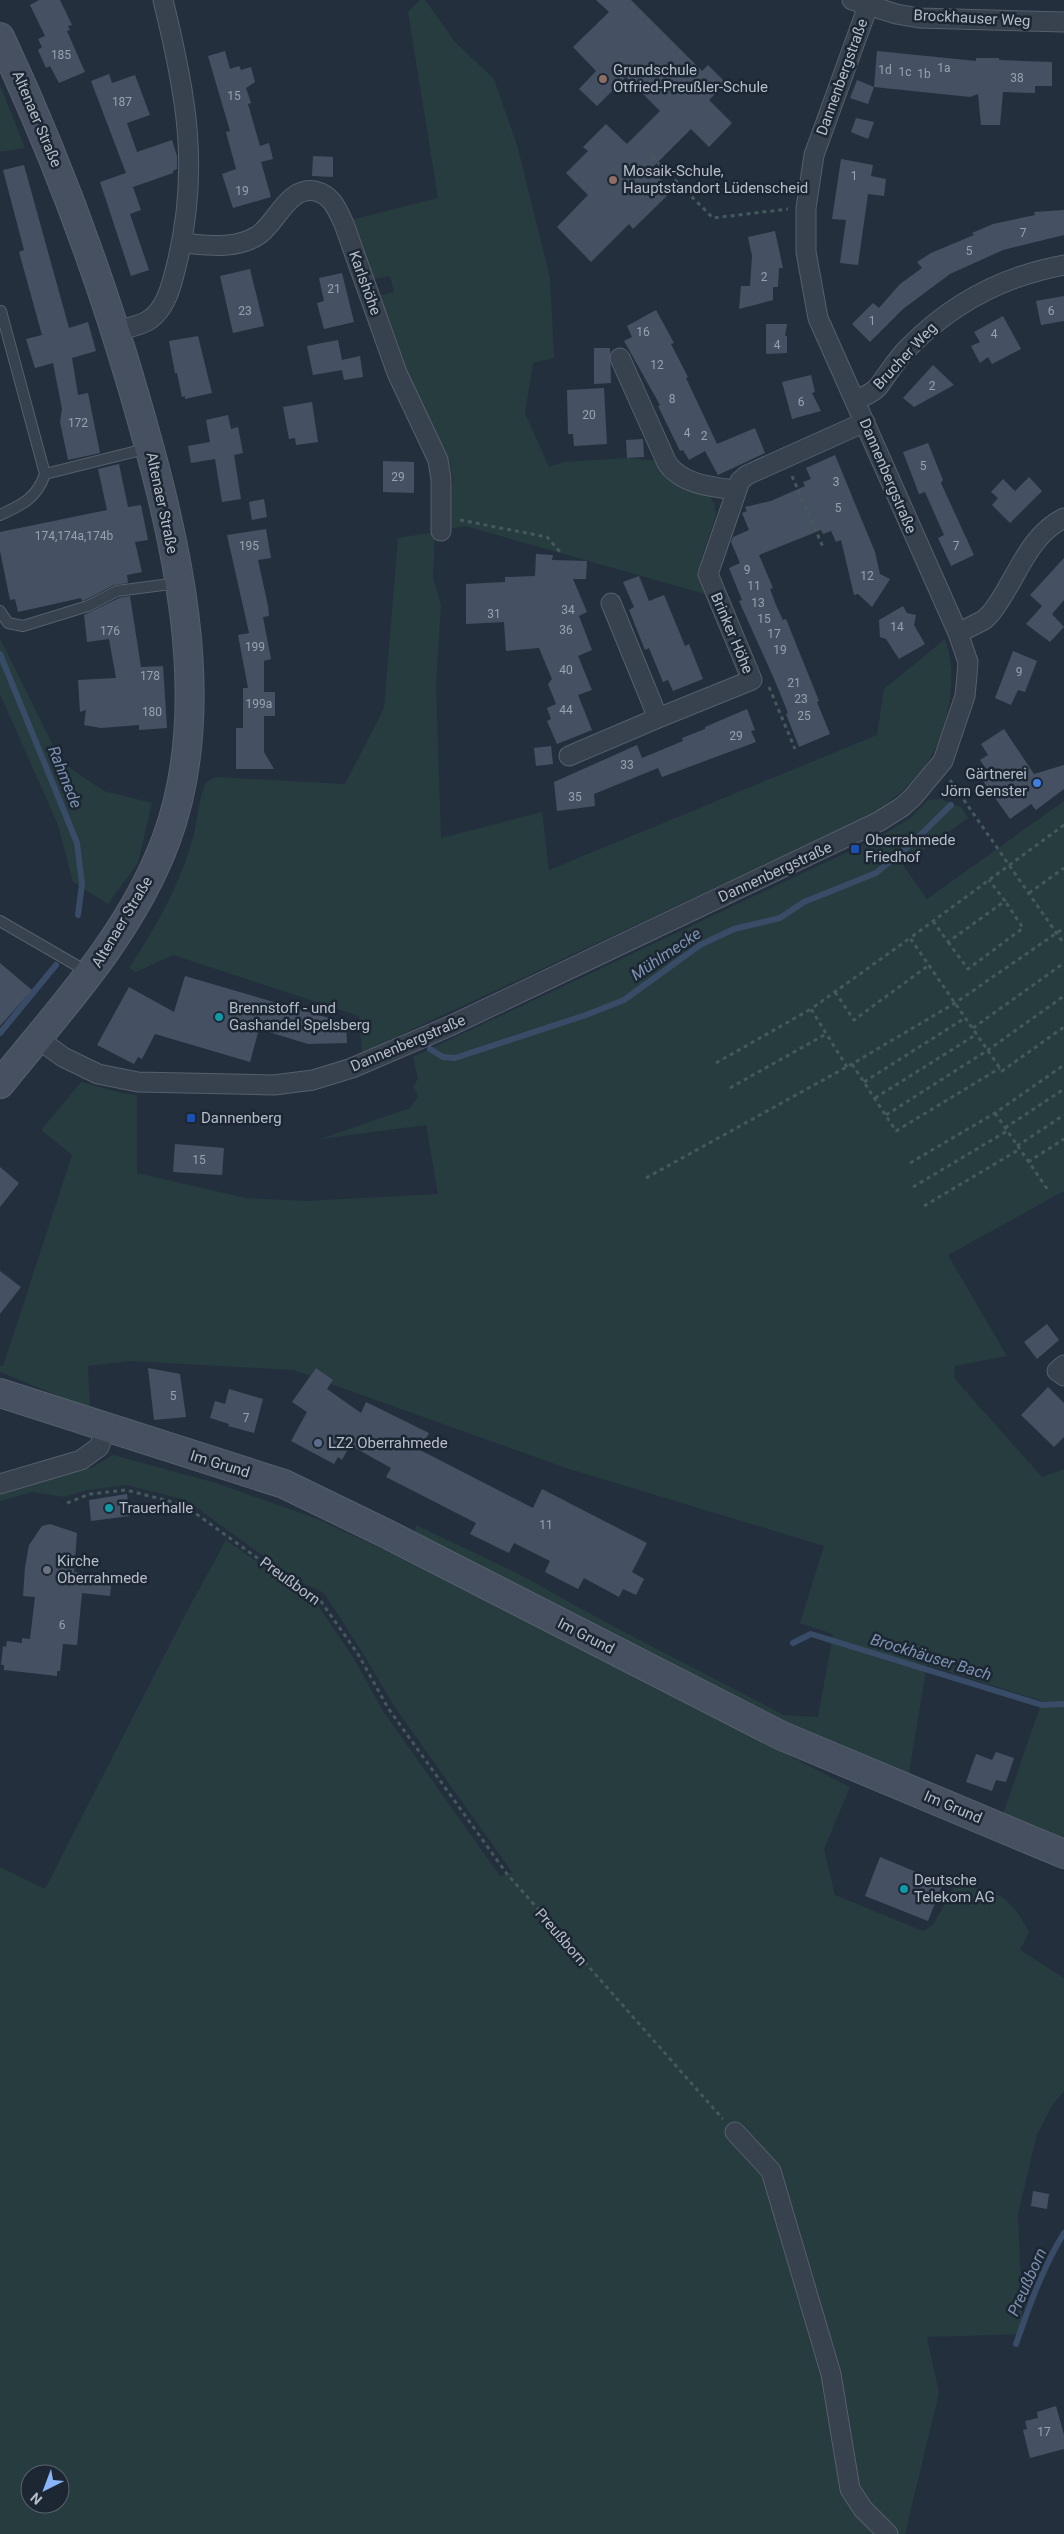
<svg xmlns="http://www.w3.org/2000/svg" width="1064" height="2534" font-family="Roboto,sans-serif">
	<style>
		.green { fill: #263c3f; fill-rule: evenodd }
		.lines { fill: none; stroke-linecap: round; stroke-linejoin: round }
		.stream { stroke: #394c67; stroke-width: 6 }
		.building { fill: #455162 }
		.lane-casing { stroke: #565f6c; stroke-width: 12 }
		.street-casing { stroke: #565f6c; stroke-width: 21 }
		.secondary-casing { stroke: #565f6c; stroke-width: 30 }
		.path { stroke: #44595c; stroke-width: 3; stroke-dasharray: 4 4; stroke-linecap: butt }
		.lane { stroke: #38414e; stroke-width: 10 }
		.street { stroke: #38414e; stroke-width: 19 }
		.secondary { stroke: #465061; stroke-width: 28 }
		.education-dot { fill: #8d6e63; stroke: #1d2633; stroke-width: 2 }
		.shop-dot { fill: #3f7fe0; stroke: #1d2633; stroke-width: 2 }
		.transit-dot { fill: #1a4fb4; stroke: #1d2633; stroke-width: 2 }
		.culture-dot { fill: #0f9aa8; stroke: #1d2633; stroke-width: 2 }
		.service-dot { fill: #5c6f8a; stroke: #1d2633; stroke-width: 2 }
		.worship-dot { fill: #6b7280; stroke: #1d2633; stroke-width: 2 }
		.labels { text-anchor: middle; dominant-baseline: central; stroke-width: 5; stroke-linejoin: round; paint-order: stroke }
		.number-label { font-size: 12px; fill: #98a1af }
		.street-label { font-size: 15px; fill: #b4bcc9; stroke: #1d2633 }
		.poi-label { font-size: 15px; fill: #b4bcc9; stroke: #1d2633; text-anchor: start }
		.water-label { font-size: 16px; font-style: italic; fill: #7c92b1; stroke: #1d2633 }
	</style>
	<rect width="100%" height="100%" fill="#242f3e"/>
	<path class="green" d="M420 0H425L455 42 494 79 518 148 550 278 554 358 533 363 525 413 549 467 563 462 627 458 660 461 708 494 714 503 716 515 697 572 705 594 465 526 447 529V517L453 480 449 460 404 369 378 296 394 292 390 276 372 279 351 220 438 198 408 12Z
		M0 85 1 87 25 148 0 152Z
		M435 532 433 577 441 605 436 686 441 838 542 812 549 870 877 735 884 689 945 639C960 677 947 740 921 771 906 789 890 802 871 815L362 1053 359 1016 173 955 136 972 129 968C157 925 181 883 194 834 197 822 200 793 205 785 208 780 212 779 217 777L345 784 384 708 398 538Z
		M0 638 61 762 104 791 152 803 138 863 108 904 73 882 58 825 0 694Z
		M941 799 962 808 968 818 903 865 927 899 1064 801V1191L948 1255 1007 1356 955 1366 954 1378 1042 1477 1064 1469V1842L1002 1817 1042 1701 927 1665 908 1779 810 1738 414 1534 416 1525 515 1572 607 1623 784 1715 818 1717 833 1634 800 1623 824 1546 566 1468 331 1384 333 1380 316 1368 310 1376 293 1370 130 1361 88 1366 90 1409 0 1372V1366H3L72 1155 41 1130 81 1082 122 1093 137 1095V1173L246 1198 306 1201 438 1194 426 1125 320 1139 410 1108 418 1097 413 1086 418 1079 413 1057 873 840 909 819 928 800Z
		M113 1455 216 1483 315 1518 435 1573 850 1787 824 1849 835 1895 923 1931 933 1925 954 1887C996 1888 1009 1895 1029 1932L1020 1950 1064 1978V2091L1054 2103 1037 2134 1018 2214 1023 2334 927 2337 939 2393 905 2534H0V1867L45 1889 185 1615 226 1540 317 1604 353 1657 383 1711 500 1876 512 1872 394 1706 361 1650 324 1593 295 1579 186 1500 127 1485 87 1490 65 1497 32 1492 0 1501V1495L93 1467ZM30 2474H60V2504H30Z"/>
	<g class="lines">
		<path class="stream" d="M0 654 77 843 82 884 78 915
			M0 1033 56 965
			M430 1049 443 1057 455 1058 586 1015 624 1000 700 945 734 929 780 918 804 902 876 873 909 846 951 805
			M793 1643 811 1634 1042 1705 1064 1704
			M1016 2344C1029 2306 1043 2267 1064 2233"/>
	</g>
	<path class="building" d="M39 0H60L72 25 68 26 70 30 67 31 85 72 59 83 50 66 46 68 38 50 42 47 38 39 45 36 30 5Z
		M596 0H631L702 71 708 65 726 83 709 100 732 123 709 147 691 129 651 169 672 191 633 229 629 224 591 262 557 227 588 195 566 173 588 151 583 147 606 124 627 144 660 111 626 77 597 106 579 89 596 71 573 47 609 12Z
		M225 51 230 69 239 66 241 70 251 67 255 82 246 88 251 103 248 104 260 146 269 143 273 159 261 162 271 197 233 208 222 174 236 169 226 132 230 131 208 56Z
		M877 51 976 61V58H999V60L1052 62V86H1035V93L1003 92 1000 125H981L978 94 970 97 874 87Z
		M109 74 112 83 135 75 150 115 127 123 137 152 172 140 177 156V169L173 171V173L133 187 141 210 130 214 149 270 131 276 100 182 126 173 91 81Z
		M857 80 874 87 868 104 850 98Z
		M856 118 874 122 868 139 851 132Z
		M313 156 333 157V177L312 176Z
		M841 159 873 165 871 176 886 179 884 196 868 194 858 265 840 263 846 220 832 219Z
		M24 165 69 328 88 322 96 351 72 358 78 395 88 393 100 453 68 460 60 422 62 409 53 363 35 368 26 339 42 335 19 252 24 250 3 170Z
		M1064 210V235L1003 250 950 274 903 309 870 342 852 324 873 303 879 308 900 284 922 268 917 262 931 253 974 235 972 233 993 224 1035 215 1034 212Z
		M775 231 783 268H779L778 287H773V300L739 309 741 286H750L752 256 748 237Z
		M250 269 264 326 233 333 220 276Z
		M342 273 354 322 324 329 317 303 324 301 319 278Z
		M1064 296V321L1041 325 1036 301Z
		M656 310 674 343 671 344 688 377 686 378 717 444 755 428 765 453 718 475 705 451 689 460 683 450 680 451 658 406 660 405 624 341 632 337 627 326Z
		M1003 316 1021 349 992 364 988 357 980 363 971 346 980 342 974 332Z
		M766 324H787L785 336H787V353L766 354Z
		M198 336 212 393 185 399V396L182 397 177 373H175L169 341Z
		M338 340 342 360 360 356 363 377 344 380 342 370 313 375 307 346Z
		M594 348H610L611 383 594 384Z
		M933 365 954 385 914 407 903 398Z
		M811 375 815 392 812 393 821 411 792 419 782 382Z
		M604 388 607 444 574 446 573 434H568L567 390Z
		M312 402 318 442 296 445 295 438 289 439 283 407Z
		M228 415 231 429 238 427 243 453 234 455 241 499 222 502 215 459 191 463 188 446 210 442 206 420Z
		M643 439 644 457 627 458 626 440Z
		M928 443 943 480 941 483 974 555 951 566 938 538 944 535 925 492 919 494 903 452Z
		M835 455 875 552 880 574 890 579 872 607 858 594 854 595 841 540 836 542 831 531 823 534 821 530 759 555 773 588 770 589 776 605 783 620 786 619 819 701 817 702 830 734 799 747 786 714 788 713 775 681 739 601 742 600 729 568 740 563 731 542 733 537 749 530 742 513 747 511 745 507 771 501 805 486 803 482 811 479 806 468Z
		M383 461 414 462V493L383 492Z
		M119 464 128 507 141 505 148 540 135 542 142 572 127 575 128 583 114 585 85 600 82 601 81 598 18 612 15 599 10 600 0 551V532L107 510 98 469Z
		M1029 477 1042 491 1010 523 992 505 998 498 991 492 1003 479 1015 491Z
		M264 499 267 517 252 520 249 502Z
		M266 529 271 558 258 560 268 606 269 616 263 617 271 659 264 661V692H275V716H264V752L274 769H236V728H243V688H248L238 635 249 633 227 535Z
		M536 554 553 555 552 560 587 561 586 579H573L587 612 579 616 592 650 578 656 592 690 578 695 592 730 557 744 547 721 551 719 547 708 556 704 548 684 552 679 539 648 506 651 504 622 466 624V584L505 582V577L535 576Z
		M1064 558V600L1052 614 1064 627 1050 642 1026 624 1042 606 1030 595Z
		M639 576 649 601 664 595 685 646 689 644 703 679 673 691 668 680 663 682 649 648 645 650 629 610 634 607 623 582Z
		M130 596 141 667 163 666 167 728 139 730V725L101 728 84 725 86 710 80 712 78 680 116 678 109 639 87 642 84 615 119 598Z
		M903 606 907 613 916 615 914 625 925 644 899 659 886 639 880 637 879 620Z
		M1013 651 1037 661 1025 692 1018 690 1011 705 995 698Z
		M747 709 755 730 751 731 756 742 662 777 658 768 594 794 595 806 557 811 554 782 637 745 642 758 683 741 682 738 705 729V727Z
		M1004 729 1034 774 1064 765V789L1036 810 1031 804 1010 819 983 781 991 776 980 760 988 755 981 744Z
		M551 746 553 764 536 766 534 748Z
		M0 963 32 990 0 1026Z
		M185 976 346 1023 347 1043 308 1044 259 1029 250 1062 155 1034 142 1059 138 1057 134 1064 97 1045 129 987 174 1012Z
		M175 1144 224 1148 222 1175 173 1172Z
		M0 1167 19 1183 0 1207Z
		M0 1271 21 1287 0 1314Z
		M1047 1324 1059 1340 1037 1359 1024 1342Z
		M148 1368 180 1374 186 1417 154 1420Z
		M316 1368 333 1380 327 1389 361 1413 366 1402 429 1433 420 1450 533 1508 542 1489 647 1543 632 1572 644 1579 636 1595 623 1589 619 1597 584 1578 578 1589 545 1572 550 1561 514 1543 509 1553 470 1534 476 1523 386 1477 391 1468 350 1445 342 1460 338 1457 334 1464 291 1441 307 1412 292 1402Z
		M1048 1387 1064 1403V1437L1054 1447 1021 1415Z
		M229 1389 263 1399 254 1433 228 1426 229 1424 210 1418 215 1401 225 1404Z
		M127 1494 130 1516 91 1521 89 1500Z
		M50 1524 77 1533 74 1572 112 1577 110 1596 82 1593 77 1645 63 1644 60 1671H57V1676L4 1670V1665H1L3 1646 6 1647 7 1641 22 1643V1638L30 1639 35 1597 23 1596 25 1567 29 1545 42 1526Z
		M996 1752 1014 1758 1006 1782 996 1780 992 1791 966 1782 976 1754 992 1760Z
		M880 1857 943 1883 928 1921 865 1896Z
		M1033 2191 1049 2194 1047 2209 1031 2206Z
		M1056 2406 1064 2435V2449L1030 2458 1023 2430 1027 2429 1025 2421 1038 2418 1037 2412Z"/>
	<g class="lines">
		<defs>
			<path id="lane" d="M1 311 45 474 149 448
				M0 515C22 505 37 498 45 474
				M0 611 8 623 23 626 88 606 117 591 178 583
				M0 921 88 972"/>
			<path id="street" d="M852 0 896 14 919 18 1064 22
				M182 243C207 245 234 250 257 236 276 225 287 186 315 191 332 195 337 209 344 224L397 373 438 460 441 479V531
				M116 331C126 328 140 326 149 320 167 308 172 283 177 263 200 168 186 93 163 0
				M620 358 667 463C681 484 711 487 736 490
				M855 401C862 397 873 393 878 387 888 374 896 360 908 348 951 304 1004 276 1064 265
				M958 633 984 620 991 613C1016 582 1026 537 1064 518
				M658 718 752 680 708 574 740 481 747 475 865 422
				M569 756 658 718 611 603
				M37 1038 63 1057 98 1074 138 1082 274 1085 313 1080 352 1068 452 1025 878 822 902 807 913 797 943 761 965 696 967 675 968 662 958 633 818 318 806 252V208L814 155 868 6
				M1064 1365 1057 1371 1064 1376
				M0 1484 81 1460 99 1447 106 1429
				M735 2132 771 2171 831 2374 850 2489 863 2509 888 2534"/>
			<path id="secondary" d="M0 37C55 154 98 269 134 393 174 531 218 700 166 840 131 934 62 1007 0 1084
				M0 1393 284 1484 387 1534 782 1736 1064 1854"/>
		</defs>
		<use href="#lane" class="lane-casing"/>
		<use href="#street" class="street-casing"/>
		<use href="#secondary" class="secondary-casing"/>
		<path class="path" d="M652 157 713 218 788 209
			M792 476 823 547
			M460 520 547 537 561 553
			M769 687 795 749
			M950 780 1064 944
			M1064 825 910 938 1002 1071 1064 1027
			M1029 893 1064 868
			M933 921 948 942 1005 901 989 880
			M948 942 968 969 1023 928 1005 901
			M835 992 854 1020 929 965
			M973 1028 1064 963
			M716 1063 811 1009
			M852 1064 896 1131 1000 1068
			M847 1067 811 1009 910 938
			M864 1082 965 1018
			M730 1088 826 1034
			M875 1098 977 1034
			M995 1113 1048 1190
			M886 1115 988 1050 1064 996
			M1005 1128 1064 1089
			M1017 1146 1064 1115
			M1028 1162 1064 1139
			M910 1163 995 1113 1064 1065
			M646 1178 852 1064 955 1003 1064 928
			M913 1187 1007 1131
			M924 1206 1020 1149
			M67 1503 90 1494 126 1490 184 1505 292 1583 320 1600 358 1654 388 1708 507 1874 723 2119"/>
		<use href="#lane" class="lane"/>
		<use href="#street" class="street"/>
		<use href="#secondary" class="secondary"/>
	</g>
	<g class="education-dot">
		<circle cx="603" cy="79" r="5"/>
		<circle cx="613" cy="180" r="5"/>
	</g>
	<circle class="shop-dot" cx="1037" cy="783" r="5"/>
	<g class="transit-dot">
		<rect x="850" y="844" width="10" height="10" rx="2.5"/>
		<rect x="186" y="1113" width="10" height="10" rx="2.5"/>
	</g>
	<g class="culture-dot">
		<circle cx="219" cy="1017" r="5"/>
		<circle cx="109" cy="1508" r="5"/>
		<circle cx="904" cy="1889" r="5"/>
	</g>
	<circle class="service-dot" cx="318" cy="1443" r="5"/>
	<circle class="worship-dot" cx="47" cy="1570" r="5"/>
	<g class="labels">
		<g class="number-label">
			<text x="61" y="55">185</text>
			<text x="944" y="68">1a</text>
			<text x="885" y="70">1d</text>
			<text x="905" y="72">1c</text>
			<text x="924" y="74">1b</text>
			<text x="1017" y="78">38</text>
			<text x="234" y="96">15</text>
			<text x="122" y="102">187</text>
			<text x="854" y="176">1</text>
			<text x="242" y="191">19</text>
			<text x="1023" y="233">7</text>
			<text x="969" y="251">5</text>
			<text x="764" y="277">2</text>
			<text x="334" y="289">21</text>
			<text x="245" y="311">23</text>
			<text x="1051" y="311">6</text>
			<text x="872" y="321">1</text>
			<text x="643" y="332">16</text>
			<text x="994" y="334">4</text>
			<text x="777" y="345">4</text>
			<text x="657" y="365">12</text>
			<text x="932" y="386">2</text>
			<text x="672" y="399">8</text>
			<text x="801" y="402">6</text>
			<text x="589" y="415">20</text>
			<text x="78" y="423">172</text>
			<text x="687" y="433">4</text>
			<text x="704" y="436">2</text>
			<text x="923" y="466">5</text>
			<text x="398" y="477">29</text>
			<text x="836" y="482">3</text>
			<text x="838" y="508">5</text>
			<text x="74" y="536">174,174a,174b</text>
			<text x="249" y="546">195</text>
			<text x="956" y="546">7</text>
			<text x="747" y="570">9</text>
			<text x="867" y="576">12</text>
			<text x="754" y="586">11</text>
			<text x="758" y="603">13</text>
			<text x="568" y="610">34</text>
			<text x="494" y="614">31</text>
			<text x="764" y="619">15</text>
			<text x="897" y="627">14</text>
			<text x="566" y="630">36</text>
			<text x="110" y="631">176</text>
			<text x="774" y="634">17</text>
			<text x="255" y="647">199</text>
			<text x="780" y="650">19</text>
			<text x="566" y="670">40</text>
			<text x="1019" y="672">9</text>
			<text x="150" y="676">178</text>
			<text x="794" y="683">21</text>
			<text x="801" y="699">23</text>
			<text x="259" y="704">199a</text>
			<text x="566" y="710">44</text>
			<text x="152" y="712">180</text>
			<text x="804" y="716">25</text>
			<text x="736" y="736">29</text>
			<text x="627" y="765">33</text>
			<text x="575" y="797">35</text>
			<text x="199" y="1160">15</text>
			<text x="173" y="1396">5</text>
			<text x="246" y="1418">7</text>
			<text x="546" y="1525">11</text>
			<text x="62" y="1625">6</text>
			<text x="1044" y="2432">17</text>
		</g>
		<g class="street-label">
			<text transform="translate(972 18) rotate(3)">Brockhauser Weg</text>
			<text transform="translate(842 77) rotate(-70)">Dannenbergstraße</text>
			<text transform="translate(37 119) rotate(67)">Altenaer Straße</text>
			<text transform="translate(365 283) rotate(70)">Karlshöhe</text>
			<text transform="translate(905 356) rotate(-47)">Brucher Weg</text>
			<text transform="translate(888 476) rotate(67)">Dannenbergstraße</text>
			<text transform="translate(162 503) rotate(78)">Altenaer Straße</text>
			<text transform="translate(732 633) rotate(67)">Brinker Höhe</text>
			<text transform="translate(775 872) rotate(-25)">Dannenbergstraße</text>
			<text transform="translate(122 922) rotate(-59)">Altenaer Straße</text>
			<text transform="translate(408 1043) rotate(-23)">Dannenbergstraße</text>
			<text transform="translate(220 1464) rotate(17)">Im Grund</text>
			<text transform="translate(290 1581) rotate(36)">Preußborn</text>
			<text transform="translate(586 1636) rotate(27)">Im Grund</text>
			<text transform="translate(953 1807) rotate(23)">Im Grund</text>
			<text transform="translate(561 1937) rotate(49)">Preußborn</text>
		</g>
		<g class="poi-label">
			<text x="613" y="70">Grundschule<tspan x="613" dy="17">Otfried-Preußler-Schule</tspan></text>
			<text x="623" y="171">Mosaik-Schule,<tspan x="623" dy="17">Hauptstandort Lüdenscheid</tspan></text>
			<text x="1027" y="774" text-anchor="end">Gärtnerei<tspan x="1027" dy="17">Jörn Genster</tspan></text>
			<text x="865" y="840">Oberrahmede<tspan x="865" dy="17">Friedhof</tspan></text>
			<text x="229" y="1008">Brennstoff - und<tspan x="229" dy="17">Gashandel Spelsberg</tspan></text>
			<text x="201" y="1118">Dannenberg</text>
			<text x="328" y="1443">LZ2 Oberrahmede</text>
			<text x="119" y="1508">Trauerhalle</text>
			<text x="57" y="1561">Kirche<tspan x="57" dy="17">Oberrahmede</tspan></text>
			<text x="914" y="1880">Deutsche<tspan x="914" dy="17">Telekom AG</tspan></text>
		</g>
		<g class="water-label">
			<text transform="translate(65 777) rotate(68)">Rahmede</text>
			<text transform="translate(666 954) rotate(-34)">Mühlmecke</text>
			<text transform="translate(931 1657) rotate(17)">Brockhäuser Bach</text>
			<text transform="translate(1027 2282) rotate(-66)">Preußborn</text>
		</g>
	</g>
	<g transform="translate(45 2489) rotate(222)"><circle r="24" fill="#1d2633" stroke="#59626f"/>
	<path d="M0-4L9 19L0 12L-9 19Z" fill="#8ab4f8"/>
	<text y="-8" font-size="14" font-weight="bold" text-anchor="middle" fill="#b4bcc9">N</text>
	</g>
</svg>
